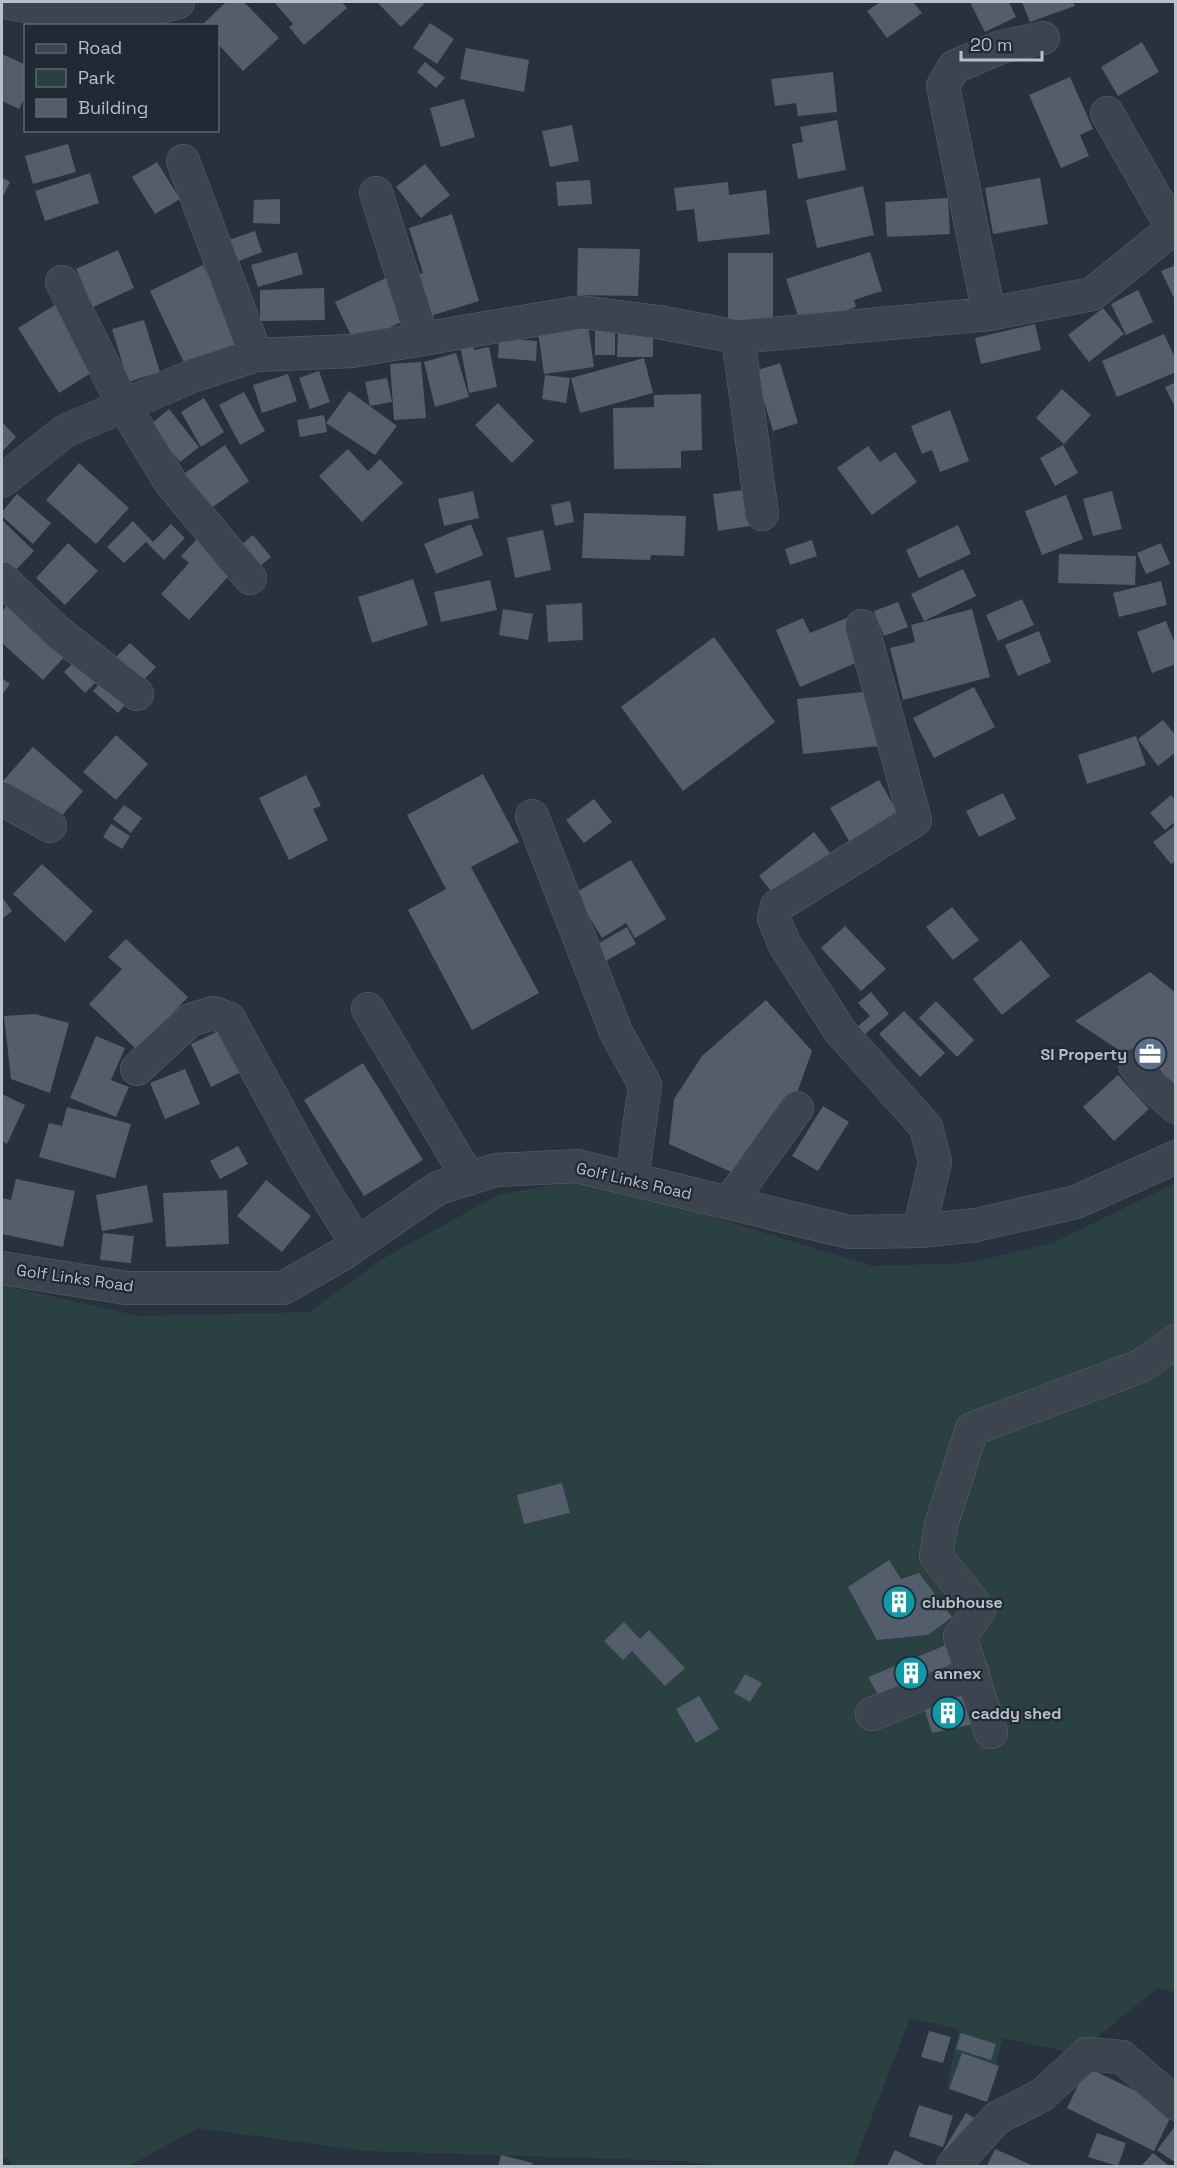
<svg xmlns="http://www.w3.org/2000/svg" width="1177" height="2168" font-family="'Space Grotesk',sans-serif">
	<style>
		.green { fill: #2b4041 }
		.building { fill: #535d6c }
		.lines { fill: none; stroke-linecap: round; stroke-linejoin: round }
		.minor-casing { stroke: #5a626c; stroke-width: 34 }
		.minor { stroke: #3c444f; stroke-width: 33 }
		.labels { text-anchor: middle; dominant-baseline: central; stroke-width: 4.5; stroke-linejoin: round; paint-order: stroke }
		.poi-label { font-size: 16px; font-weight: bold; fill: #b8bfc9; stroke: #212934; text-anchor: start }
		.street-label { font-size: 16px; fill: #b8bfc9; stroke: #212934 }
	</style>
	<rect width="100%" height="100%" fill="#28323e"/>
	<path class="green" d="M588 1179 873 1266 968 1263 1053 1243 1175 1183V1992L1157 1988 1077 2054 1003 2038 989 2088 947 2086 959 2029 910 2018 853 2166H718L681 2161 365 2151 198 2128 129 2166H13L7 2158H2V1285L139 1316 309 1312 384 1258 500 1194Z"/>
	<path class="building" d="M226 2H244L279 38 243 71 218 44V26H201Z
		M274 2H342L347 8 304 45 289 27 293 24Z
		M377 2H422L424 4 401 27Z
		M880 2H913L922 13 887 38 867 11Z
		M970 2H1009L1016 17 985 32Z
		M1022 2H1073L1075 6 1030 22Z
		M430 23 454 39 437 64 413 48Z
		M1142 42 1159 72 1118 96 1101 67Z
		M466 48 529 60 524 92 460 79Z
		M2 54 26 65V95L19 109 2 101Z
		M425 62 445 78 436 88 417 72Z
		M833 72 837 112 798 116 796 103 775 106 771 79Z
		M1070 77 1093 129 1080 135 1089 156 1061 168 1029 95Z
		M464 99 475 137 441 147 430 108Z
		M837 120 846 170 798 179 792 144 803 142 800 127Z
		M572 125 579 161 550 167 542 131Z
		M68 144 76 172 33 184 25 156Z
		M157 162 180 199 155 214 132 177Z
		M425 164 450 195 421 218 396 187Z
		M90 173 99 203 45 221 35 191Z
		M2 177 10 182 2 198Z
		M1040 178 1048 224 993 234 985 188Z
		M590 180 592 204 558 206 556 182Z
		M728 182 729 195 766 190 770 234 698 242 694 209 677 211 674 188Z
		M863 186 874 235 817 248 806 200Z
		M948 198 950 234 887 237 885 202Z
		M280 199V224L253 223 254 200Z
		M452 214 479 301 424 318 411 277 423 273 409 228Z
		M255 231 262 252 234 263 226 241Z
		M578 248 640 249 638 296 577 295Z
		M118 250 134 288 93 307 76 269Z
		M297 252 303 274 258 287 251 265Z
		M870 252 882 291 854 300 856 307 801 325 786 279Z
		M728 253H773V324H728Z
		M203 265 241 343 187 369 150 291Z
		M1176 265V302L1161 271Z
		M388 277 407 319 355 344 335 302Z
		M324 288 325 320 260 321V290Z
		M1138 290 1153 322 1126 335 1111 304Z
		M58 303 99 368 59 393 18 328Z
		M1103 308 1124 334 1089 362 1068 335Z
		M144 320 160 372 128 382 112 329Z
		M595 321H615V355H595Z
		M1035 324 1041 350 981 364 975 338Z
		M588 325 594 367 544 374 538 332Z
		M618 332H653V357H617Z
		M1164 334 1176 360V372L1117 397 1102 361Z
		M471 337 474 350 489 347 497 387 469 393 459 339Z
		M499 338 537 341 536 361 498 358Z
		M456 353 469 397 435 407 424 362Z
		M644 358 653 393 580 413 571 378Z
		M421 362 426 418 394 420 390 364Z
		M780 363 798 423 773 431 755 371Z
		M319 371 330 402 310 409 299 378Z
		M288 374 297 401 262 413 253 385Z
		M545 375 570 378 566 403 542 399Z
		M387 378 392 402 370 406 365 382Z
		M1176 382V409L1165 387Z
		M1062 389 1091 415 1064 444 1036 418Z
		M349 391 397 426 375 455 326 423Z
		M244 392 265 431 240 445 219 405Z
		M701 394 702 450 681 451V468L614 469 613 408 654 407V395Z
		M204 398 224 432 201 447 181 412Z
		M498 403 534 441 512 463 475 425Z
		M169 409 199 447 180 462 150 425Z
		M950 410 969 461 940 472 932 450 922 454 911 426Z
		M324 415 327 432 300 437 297 420Z
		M2 422 16 437 2 452Z
		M225 445 249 481 210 509 185 473Z
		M1063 445 1078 473 1055 486 1040 458Z
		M868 446 880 462 895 452 917 482 872 515 837 468Z
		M348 449 368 471 380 459 403 483 362 522 319 476Z
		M79 463 129 508 96 544 46 500Z
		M751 489 756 525 718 531 713 494Z
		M473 491 479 518 444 526 438 499Z
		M1112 491 1122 529 1093 536 1083 499Z
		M17 494 51 523 33 544 2 516V512Z
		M1066 495 1083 539 1042 555 1025 511Z
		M570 501 574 522 555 526 551 505Z
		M584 513 686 516 684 556 651 555 650 560 582 558Z
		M2 520 34 551 11 575 2 566Z
		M133 521 153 542 171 524 185 538 164 560 146 542 124 563 107 547Z
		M471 524 483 555 436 574 424 544Z
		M958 525 971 554 919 578 906 550Z
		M543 530 551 570 515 578 507 538Z
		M253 535 271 557 254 571 236 549Z
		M199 537 235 569 189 620 161 594 189 563 181 556Z
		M812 540 817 556 790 565 785 549Z
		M68 543 98 571 65 605 36 578Z
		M1161 543 1170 564 1146 574 1137 553Z
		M1059 554 1136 556 1135 585 1058 583Z
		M963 569 976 596 924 621 911 594Z
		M413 579 428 625 372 643 358 597Z
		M490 580 497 610 441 622 434 592Z
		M1161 581 1167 605 1119 617 1113 593Z
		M1022 599 1034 625 998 641 986 615Z
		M10 602 68 653 43 680 2 643V611Z
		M898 602 908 627 884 636 874 611Z
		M582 603 583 640 548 642 546 605Z
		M503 609 533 614 528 640 499 635Z
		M972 609 990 677 903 700 890 648 915 642 911 625Z
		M849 617 867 658 800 687 776 630 803 618 810 633Z
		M1166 621 1176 647V664L1152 673 1137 632Z
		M1039 631 1051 662 1018 676 1005 645Z
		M714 637 775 722 683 791 621 707Z
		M130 643 156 667 136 688 110 663Z
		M82 654 103 675 85 693 64 672Z
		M107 675 132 697 118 713 93 691Z
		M2 678 10 684 2 695Z
		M974 687 995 727 934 758 913 718Z
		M872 691 879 746 803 754 797 699Z
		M1163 720 1176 736V752L1158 766 1138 739Z
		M116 735 148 764 116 800 83 772Z
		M1136 736 1146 765 1087 784 1078 755Z
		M33 747 83 791 53 826 2 782Z
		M483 774 519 842 471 867 539 993 472 1030 408 910 446 889 407 815Z
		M306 775 321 806 313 809 328 840 289 860 259 798Z
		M879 780 902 820 853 848 830 808Z
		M1003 793 1016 819 979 837 966 811Z
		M1171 795 1176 801V821L1165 830 1150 813Z
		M594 799 612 822 584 843 566 820Z
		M124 805 142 818 131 833 113 819Z
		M111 824 130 836 122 849 103 837Z
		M1176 825V861L1171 864 1153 842Z
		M814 832 834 858 780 902 759 876Z
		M631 860 666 919 635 938 626 923 602 938 575 893Z
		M42 864 93 911 65 942 13 894Z
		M2 897 12 911 2 919Z
		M952 907 979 940 953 960 926 927Z
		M845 926 886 969 861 991 821 948Z
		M627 927 636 944 604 962 594 946Z
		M126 939 188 997 137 1050 89 1004 122 969 108 957Z
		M1021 940 1050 976 1002 1015 973 979Z
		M1150 972 1176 993V1088L1075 1021Z
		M871 992 889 1014 864 1035 857 1027 870 1016 858 1003Z
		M766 1000 812 1051 798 1090 740 1176 669 1144 674 1099 702 1056Z
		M936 1001 974 1040 957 1057 919 1018Z
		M904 1011 945 1053 920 1077 879 1034Z
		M35 1014 69 1023 50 1093 11 1079 4 1016Z
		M219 1031 239 1073 211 1087 191 1044Z
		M96 1036 125 1048 111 1080 129 1087 116 1117 70 1098Z
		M363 1063 423 1160 364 1196 304 1100Z
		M185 1069 200 1104 165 1119 150 1083Z
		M1118 1075 1149 1109 1114 1141 1083 1107Z
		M2 1094 25 1105 7 1144 2 1141Z
		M823 1106 849 1122 818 1171 792 1156Z
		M67 1107 131 1124 115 1178 39 1157 49 1123 62 1126Z
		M238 1146 248 1164 220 1179 210 1161Z
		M16 1179 75 1191 63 1247 2 1234V1198L11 1200Z
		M266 1180 311 1216 282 1252 237 1216Z
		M147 1185 153 1222 102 1231 96 1195Z
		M227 1190 229 1244 166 1247 163 1193Z
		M103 1233 134 1236 131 1263 100 1260Z
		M562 1483 570 1513 524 1524 517 1495Z
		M889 1560 901 1579 919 1573 952 1617 928 1635 877 1640 848 1587Z
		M624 1622 640 1639 649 1630 685 1668 665 1686 632 1651 623 1660 604 1641Z
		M946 1645 954 1668 881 1700 868 1677Z
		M745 1674 762 1683 750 1702 734 1693Z
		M963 1685 974 1724 932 1733 922 1702Z
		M699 1696 719 1729 696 1743 676 1709Z
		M929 2031 951 2037 943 2063 921 2057Z
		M961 2033 996 2044 991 2060 956 2049Z
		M962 2053 999 2066 987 2102 949 2089Z
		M1087 2067 1174 2110 1154 2151 1067 2108Z
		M919 2105 953 2116 943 2147 909 2136Z
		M966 2113 979 2121 957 2159 943 2151Z
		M1176 2125V2163L1157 2150Z
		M1097 2133 1126 2143 1118 2166 1088 2157Z
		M995 2149 1034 2166H987Z
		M895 2150 927 2166H887Z
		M1153 2153 1169 2166H1141Z
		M501 2155 533 2163 532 2166H498Z"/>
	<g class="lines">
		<defs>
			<path id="minor" d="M4 2C62 13 120 21 178 2
				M1107 113 1172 227
				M183 161 256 355
				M376 193 422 337
				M62 282 124 406 171 483 250 578
				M989 314 943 86 954 67 1001 47 1043 38
				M738 337 762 514
				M2 481 65 431 192 376 256 355 352 351 581 312 658 322 738 337 989 314 1092 294 1176 226
				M2 579 60 634 137 694
				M862 626 915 820 777 906 774 919 785 945 840 1031 926 1127 935 1162 919 1231
				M2 799 50 826
				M532 816 616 1032 645 1085 632 1179
				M368 1009 469 1179
				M1135 1065 1152 1086 1176 1107
				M137 1069 190 1020 213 1013 229 1019 312 1171 357 1244
				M729 1203 797 1108
				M2 1268 126 1288H283L341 1255 438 1188 496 1170 577 1166 849 1232 919 1231 976 1225 1076 1202 1176 1157
				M872 1714 973 1673
				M991 1732 960 1637 979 1610 936 1556 941 1525 972 1429 1141 1366 1176 1341
				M953 2166 997 2118 1042 2095 1087 2054 1122 2057 1176 2104"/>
		</defs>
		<use href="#minor" class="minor-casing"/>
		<use href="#minor" class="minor"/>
	</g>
	<defs>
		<symbol id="office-disc" viewBox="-11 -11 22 22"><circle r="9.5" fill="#5c6f8a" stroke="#212934"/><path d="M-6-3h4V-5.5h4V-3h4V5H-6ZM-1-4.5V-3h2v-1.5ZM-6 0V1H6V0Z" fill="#fff"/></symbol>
		<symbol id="building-disc" viewBox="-11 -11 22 22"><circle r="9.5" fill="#0f9aa8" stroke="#212934"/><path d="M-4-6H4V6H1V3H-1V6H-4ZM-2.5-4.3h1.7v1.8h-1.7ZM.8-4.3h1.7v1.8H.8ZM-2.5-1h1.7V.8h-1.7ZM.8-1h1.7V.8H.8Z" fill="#fff"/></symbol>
	</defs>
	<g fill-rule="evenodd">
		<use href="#office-disc" x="1131" y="1035" width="38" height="38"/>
		<use href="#building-disc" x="880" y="1583" width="38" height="38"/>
		<use href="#building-disc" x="892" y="1654" width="38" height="38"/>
		<use href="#building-disc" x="929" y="1694" width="38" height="38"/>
	</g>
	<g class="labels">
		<g class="poi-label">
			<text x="1127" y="1054" text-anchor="end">SI Property</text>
			<text x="922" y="1602">clubhouse</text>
			<text x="934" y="1673">annex</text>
			<text x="971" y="1713">caddy shed</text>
		</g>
		<g class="street-label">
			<text transform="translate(634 1181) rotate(13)">Golf Links Road</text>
			<text transform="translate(75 1278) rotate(8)">Golf Links Road</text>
		</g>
	</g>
	<rect width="1177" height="2168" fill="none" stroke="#b8bfc9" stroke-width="6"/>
	<rect x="24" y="24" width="195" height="108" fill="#212934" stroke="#5d6570" stroke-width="1.5"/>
	<rect x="36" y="44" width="30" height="9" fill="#3c444f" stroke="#5d6570" stroke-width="1.5"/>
	<text x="78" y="54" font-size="18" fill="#b8bfc9">Road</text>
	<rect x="36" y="69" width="30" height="18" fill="#2b4041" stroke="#5d6570" stroke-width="1.5"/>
	<text x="78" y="84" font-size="18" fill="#b8bfc9">Park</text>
	<rect x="36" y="99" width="30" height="18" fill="#535d6c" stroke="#5d6570" stroke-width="1.5"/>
	<text x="78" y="114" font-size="18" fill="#b8bfc9">Building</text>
	<path d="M961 51v9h81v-9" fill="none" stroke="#b8bfc9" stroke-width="3"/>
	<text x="970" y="51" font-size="18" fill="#b8bfc9" stroke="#212934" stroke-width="4.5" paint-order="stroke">20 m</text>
</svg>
